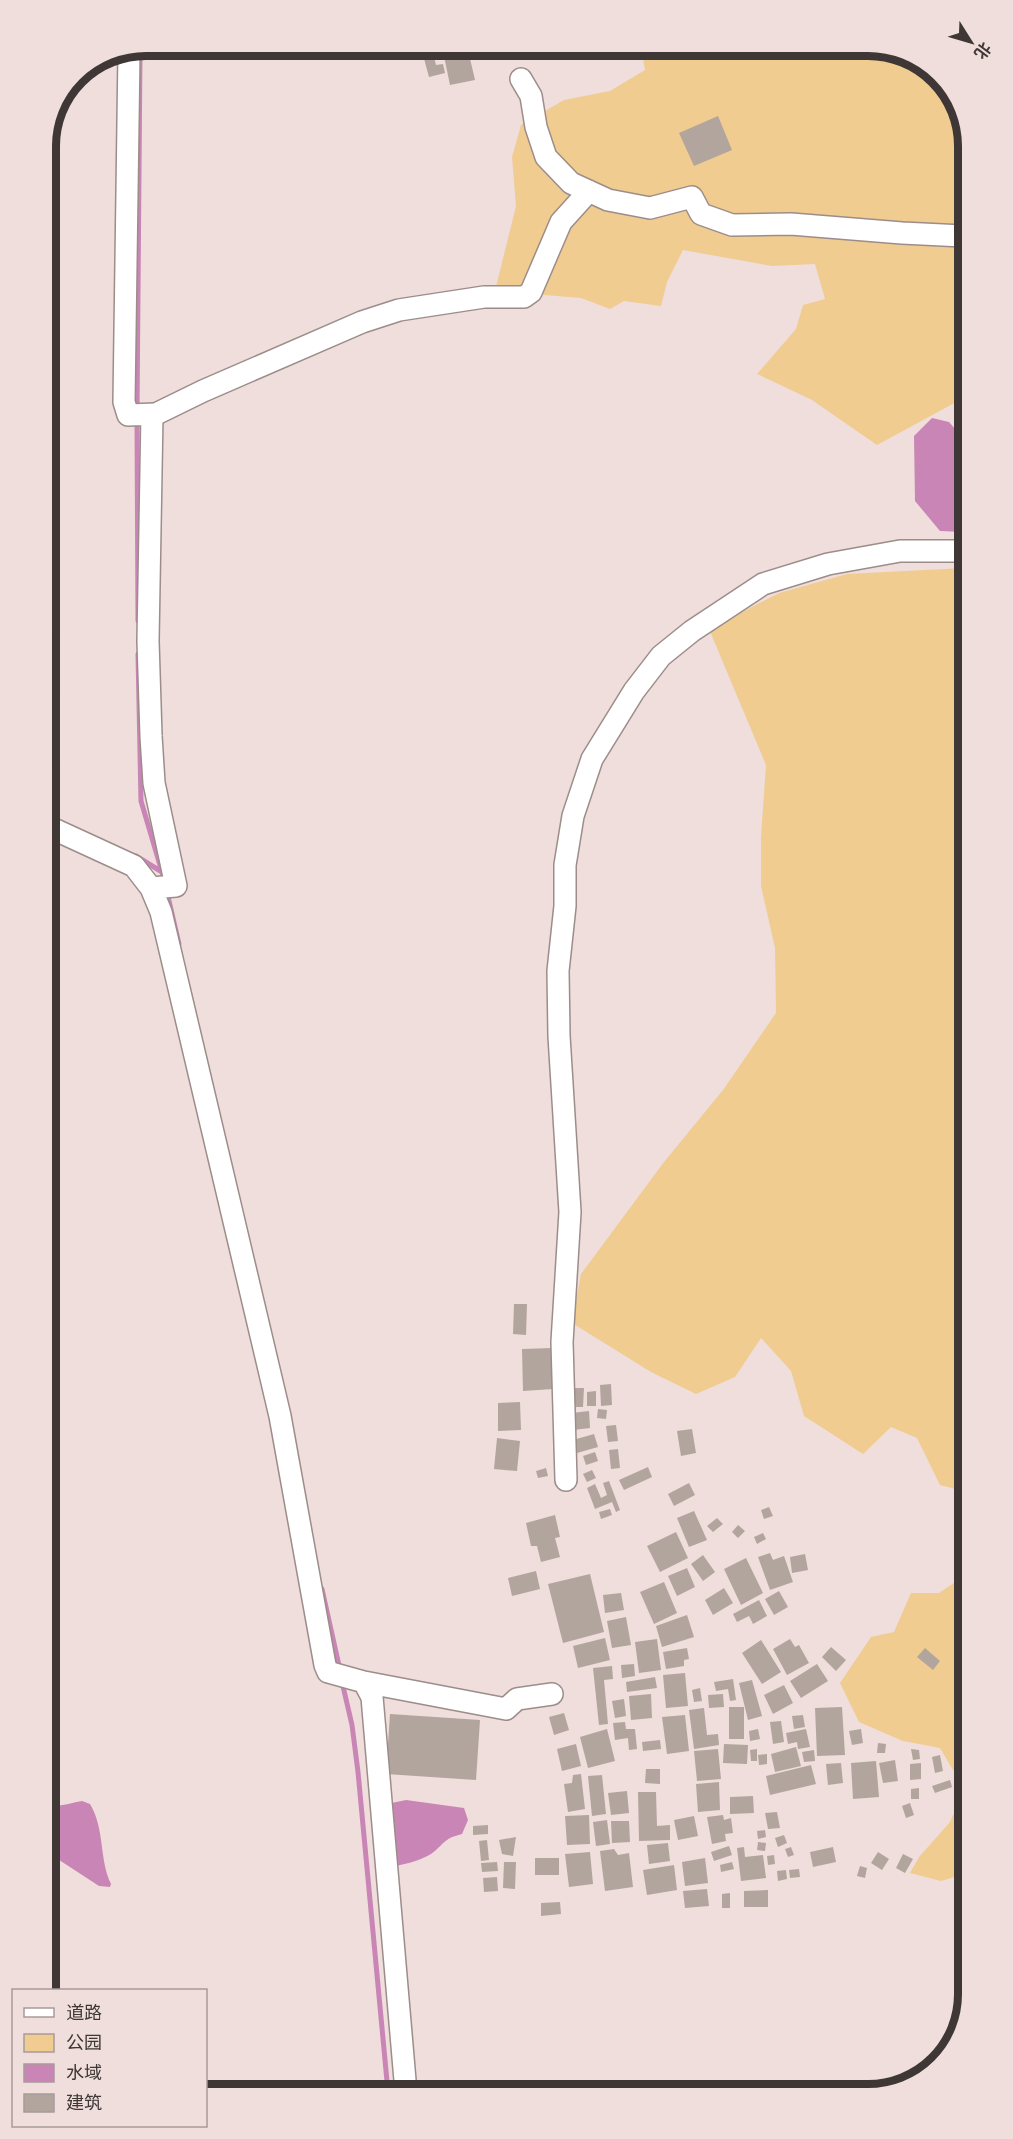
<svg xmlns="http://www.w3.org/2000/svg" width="1013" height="2139" font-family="Barlow,'Noto Sans SC',sans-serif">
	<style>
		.green { fill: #f0cc91 }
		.water { fill: #c985b5 }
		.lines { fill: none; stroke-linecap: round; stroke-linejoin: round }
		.stream { stroke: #c985b5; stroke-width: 5 }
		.building { fill: #b2a59d }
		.street-casing { stroke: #9c8d8a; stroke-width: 24 }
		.street { stroke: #fff; stroke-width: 21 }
		.rim { fill: none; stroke: #3e3736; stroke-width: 8 }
	</style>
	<rect width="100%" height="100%" fill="#efdedb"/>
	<path class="green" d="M874 45 928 66 963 113V400H960L877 445 812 400 757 374 796 329 803 305 825 299 815 264 772 266 683 250 667 282 661 306 624 301 610 309 581 298 495 291 516 206 512 157 521 125 564 100 610 91 645 70 641 47Z
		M964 568 967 1492 940 1485 917 1438 891 1427 863 1454 804 1416 791 1371 761 1338 735 1377 696 1394 651 1372 572 1323 581 1274 664 1162 723 1090 776 1013 775 948 761 886V837L766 765 709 629 779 593 847 574Z
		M967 1574 968 1873 941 1881 910 1873 919 1857 950 1822 967 1784 953 1770 940 1748 903 1741 859 1722 840 1683 871 1637 894 1632 911 1593H939Z"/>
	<path class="water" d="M932 418 949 422 963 438 964 532 940 531 915 501 914 436Z
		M406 1800 464 1808 468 1820 462 1834C442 1839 445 1844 431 1854 419 1861 403 1865 390 1867L387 1804Z
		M82 1801 90 1804C105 1829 99 1859 111 1884L110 1887 99 1886 50 1854V1803C58 1809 72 1802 82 1801Z"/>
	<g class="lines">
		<path class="stream" d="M137 411 140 52
			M137 420 138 621
			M138 654 141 801 162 872
			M136 856 162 872 164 880
			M167 892 179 944
			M322 1589 340 1670
			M342 1682 352 1725 358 1772 388 2092"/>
	</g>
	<path class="building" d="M430 49 411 55 410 50H420Z
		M468 50 475 80 450 85 444 56Z
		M433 53 436 65 443 64 445 73 429 77 423 55Z
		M718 116 732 150 694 166 679 133Z
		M514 1304H527L526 1335 513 1334Z
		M552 1348 553 1389 523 1391 522 1349Z
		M611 1384 612 1405 601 1406 600 1385Z
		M571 1388H584L583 1407H570Z
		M596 1391V1406H587V1392Z
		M520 1402 521 1430 498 1431V1403Z
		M598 1409 607 1410 606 1419 597 1418Z
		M589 1411 590 1428 573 1430 572 1413Z
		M616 1425 618 1441 608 1442 606 1426Z
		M692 1429 696 1453 681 1456 677 1431Z
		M594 1434 598 1447 577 1453 573 1440Z
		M497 1438 520 1441 517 1471 494 1469Z
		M618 1449 620 1468 611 1469 609 1450Z
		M595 1452 598 1461 586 1465 583 1456Z
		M648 1467 652 1477 624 1490 619 1480Z
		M546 1468 548 1476 538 1478 536 1471Z
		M592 1470 596 1478 587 1482 583 1474Z
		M609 1481 620 1510 616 1512 612 1502 595 1509 587 1488 595 1484 601 1498 607 1495 603 1483Z
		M689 1483 695 1495 674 1506 668 1494Z
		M769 1507 773 1516 764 1519 761 1510Z
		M610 1509 612 1515 601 1519 599 1512Z
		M694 1511 707 1540 689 1547 677 1518Z
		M555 1515 560 1537 555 1538 560 1557 541 1562 537 1546H531L526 1523Z
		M717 1518 723 1524 713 1532 707 1526Z
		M738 1525 745 1531 738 1538 732 1532Z
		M676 1532 688 1558 660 1572 647 1546Z
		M763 1533 766 1539 757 1544 754 1537Z
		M770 1553 773 1560 784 1556 793 1582 770 1590 758 1557Z
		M805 1554 808 1570 792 1573 790 1557Z
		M703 1555 715 1572 703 1581 691 1564Z
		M746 1558 763 1593 741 1605 724 1569Z
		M687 1568 695 1587 677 1596 668 1576Z
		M536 1571 540 1589 512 1596 508 1578Z
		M590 1574 604 1632 563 1643 548 1584Z
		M664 1582 677 1613 654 1624 640 1592Z
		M724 1588 733 1603 713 1615 705 1600Z
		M779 1591 788 1607 774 1615 765 1599Z
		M621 1593 624 1610 605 1613 603 1595Z
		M759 1600 767 1616 753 1624 749 1616 737 1622 733 1614Z
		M687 1615 694 1637 662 1647 656 1626Z
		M626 1617 631 1645 612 1648 607 1621Z
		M605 1638 610 1660 578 1668 573 1646Z
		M657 1639 661 1670 639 1673 635 1642Z
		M790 1639 795 1647 799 1645 809 1663 787 1675 773 1649Z
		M761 1640 781 1672 762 1684 742 1653Z
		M831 1647 846 1660 836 1671 822 1657Z
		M687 1648 689 1659 684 1660V1666L666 1669 663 1652Z
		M925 1648 940 1661 933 1670 917 1657Z
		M634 1664 635 1676 622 1678 621 1665Z
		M817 1664 828 1681 801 1698 790 1681Z
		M612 1666 613 1679 604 1680 608 1724 599 1725 593 1668Z
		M685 1673 688 1706 666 1708 663 1675Z
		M655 1677 657 1688 627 1692 626 1682Z
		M733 1679 736 1700 730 1701 728 1689 716 1691 714 1682Z
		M752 1680 762 1716 748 1720 739 1683Z
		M784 1685 793 1703 773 1714 764 1695Z
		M700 1688 702 1701 694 1702 692 1690Z
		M651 1694 652 1718 631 1720 629 1696Z
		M723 1694 724 1707 709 1708 708 1695Z
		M624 1699 626 1716 615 1718 612 1701Z
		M729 1707H744V1739H729Z
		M842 1707 845 1755 817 1756 815 1708Z
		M704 1708 707 1735 718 1734 719 1745 694 1749 689 1710Z
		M564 1713 569 1730 554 1735 549 1717Z
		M390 1714 480 1720 476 1780 386 1774Z
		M685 1715 689 1751 667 1754 662 1717Z
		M803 1715 805 1727 794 1729 792 1716Z
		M781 1721 784 1742 773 1744 770 1722Z
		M625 1722 626 1729H635L637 1749 629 1750 628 1738 615 1740 613 1723Z
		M607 1729 615 1761 588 1768 580 1737Z
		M758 1729 760 1739 750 1741 749 1731Z
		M806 1729 810 1747 798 1749 797 1742 788 1744 786 1733Z
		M861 1729 863 1743 852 1745 849 1731Z
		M660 1740 661 1749 643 1751 642 1742Z
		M878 1743 886 1744 885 1753H877Z
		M576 1744 581 1766 562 1771 557 1749Z
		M724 1744 748 1745 747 1764 723 1763Z
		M796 1747 801 1766 775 1772 771 1754Z
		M718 1749 721 1779 697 1781 694 1751Z
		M757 1749V1761H751L750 1750Z
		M911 1749 919 1750 920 1759 913 1760Z
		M814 1750 815 1761 804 1762 802 1752Z
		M767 1754V1764L759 1765 758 1755Z
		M940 1755 943 1771 935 1773 932 1757Z
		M895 1760 898 1781 883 1783 879 1763Z
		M876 1761 879 1797 853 1799 851 1763Z
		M841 1763 843 1783 828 1785 826 1764Z
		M921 1763V1779L910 1780V1764Z
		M811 1765 816 1784 770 1795 766 1776Z
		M646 1769H660V1784L645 1783Z
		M581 1774 585 1809 568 1812 564 1784 572 1783 573 1775Z
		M602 1775 606 1814 592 1816 588 1776Z
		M950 1780 952 1787 935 1793 932 1786Z
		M719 1782 720 1810 698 1812 696 1784Z
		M919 1788V1799H911V1789Z
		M627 1791 629 1813 611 1815 608 1793Z
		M638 1792H656L657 1826 670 1825V1840L639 1841Z
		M753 1796 754 1813 730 1814V1797Z
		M910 1803 914 1815 906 1818 902 1806Z
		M777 1812 780 1828 768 1829 765 1813Z
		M589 1815 590 1844 567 1845 565 1816Z
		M723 1815 724 1820 731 1818 733 1833 725 1834 726 1841 712 1844 707 1817Z
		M694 1816 698 1836 678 1840 674 1820Z
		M607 1820 610 1844 596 1846 593 1822Z
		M611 1821H629L630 1842 612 1843Z
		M488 1825V1834L473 1835V1826Z
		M765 1830 766 1837 758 1839 757 1831Z
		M784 1835 787 1843 778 1847 775 1838Z
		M516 1837 513 1856 502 1854 499 1840Z
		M487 1840 489 1860 481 1861 479 1841Z
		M758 1842 766 1843 765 1851 757 1850Z
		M668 1843 670 1861 649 1864 647 1845Z
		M729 1846 732 1855 714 1861 711 1852Z
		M744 1847 745 1857 763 1855 766 1878 741 1881 737 1848Z
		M791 1847 794 1855 788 1857 785 1849Z
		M833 1847 836 1862 813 1867 810 1852Z
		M614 1849 618 1855 629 1853 633 1887 605 1891 600 1851Z
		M590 1852 593 1884 569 1887 565 1854Z
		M878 1852 889 1859 882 1870 871 1863Z
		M903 1854 913 1859 905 1873 896 1868Z
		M774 1855 775 1864 768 1865 767 1856Z
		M535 1858H559V1875H535Z
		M705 1858 708 1883 685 1886 682 1862Z
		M497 1862 498 1871 482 1872 481 1863Z
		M504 1862H516L515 1889 503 1888Z
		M732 1862 734 1869 721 1872 720 1865Z
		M674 1865 677 1890 647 1895 643 1870Z
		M860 1866 867 1868 865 1878 857 1876Z
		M799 1869 800 1877 790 1878 789 1870Z
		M786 1870 787 1879 778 1881 777 1871Z
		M497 1877 498 1891 484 1892 483 1878Z
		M707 1889 709 1906 685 1908 683 1891Z
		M768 1890V1907H744V1891Z
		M730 1893V1908H722V1894Z
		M560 1902 561 1914 541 1916V1903Z"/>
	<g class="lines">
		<defs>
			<path id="street" d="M129 52 124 402 128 415 156 414 203 391 362 322 399 310 484 297H524L531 292 561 222 589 191
				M521 79 531 96 536 127 546 157 571 183 608 200 650 208 692 197 701 214 732 225 791 224 902 233 963 236
				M47 826 134 866 151 888 161 912 280 1416 325 1665 328 1672 364 1682 372 1697 406 2092
				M151 888 176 886 154 783 151 736 148 641 152 414
				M566 1480 562 1342 570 1212 559 1036 558 971 565 906V865L573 816 592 759 634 691 661 656 692 631 763 584 828 564 900 551H964
				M364 1682 506 1709 517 1699 552 1694"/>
		</defs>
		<use href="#street" class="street-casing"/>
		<use href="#street" class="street"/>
	</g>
	<path d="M0 0H1013V2139H0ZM146 56H868A90 90 0 0 1 958 146V1994A90 90 0 0 1 868 2084H146A90 90 0 0 1 56 1994V146A90 90 0 0 1 146 56Z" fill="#efdedb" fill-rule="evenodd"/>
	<path class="rim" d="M146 56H868A90 90 0 0 1 958 146V1994A90 90 0 0 1 868 2084H146A90 90 0 0 1 56 1994V146A90 90 0 0 1 146 56Z"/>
	<rect x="12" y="1989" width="195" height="138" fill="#efdedb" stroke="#a89b99" stroke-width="1.5"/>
	<rect x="24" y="2008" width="30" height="9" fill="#ffffff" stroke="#a89b99" stroke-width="1.5"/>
	<text x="66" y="2019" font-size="18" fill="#3e3736">道路</text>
	<rect x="24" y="2034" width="30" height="18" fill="#f0cc91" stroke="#a89b99" stroke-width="1.5"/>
	<text x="66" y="2049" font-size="18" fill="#3e3736">公园</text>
	<rect x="24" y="2064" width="30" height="18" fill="#c985b5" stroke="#a89b99" stroke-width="1.5"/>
	<text x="66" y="2079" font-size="18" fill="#3e3736">水域</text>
	<rect x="24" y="2094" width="30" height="18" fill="#b2a59d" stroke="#a89b99" stroke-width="1.5"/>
	<text x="66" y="2109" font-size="18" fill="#3e3736">建筑</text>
	<g transform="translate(971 42) rotate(127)" stroke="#efdedb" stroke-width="4.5" paint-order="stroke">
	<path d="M0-4.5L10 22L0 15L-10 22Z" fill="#3e3736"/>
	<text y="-9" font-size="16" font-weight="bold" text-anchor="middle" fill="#3e3736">北</text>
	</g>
</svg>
